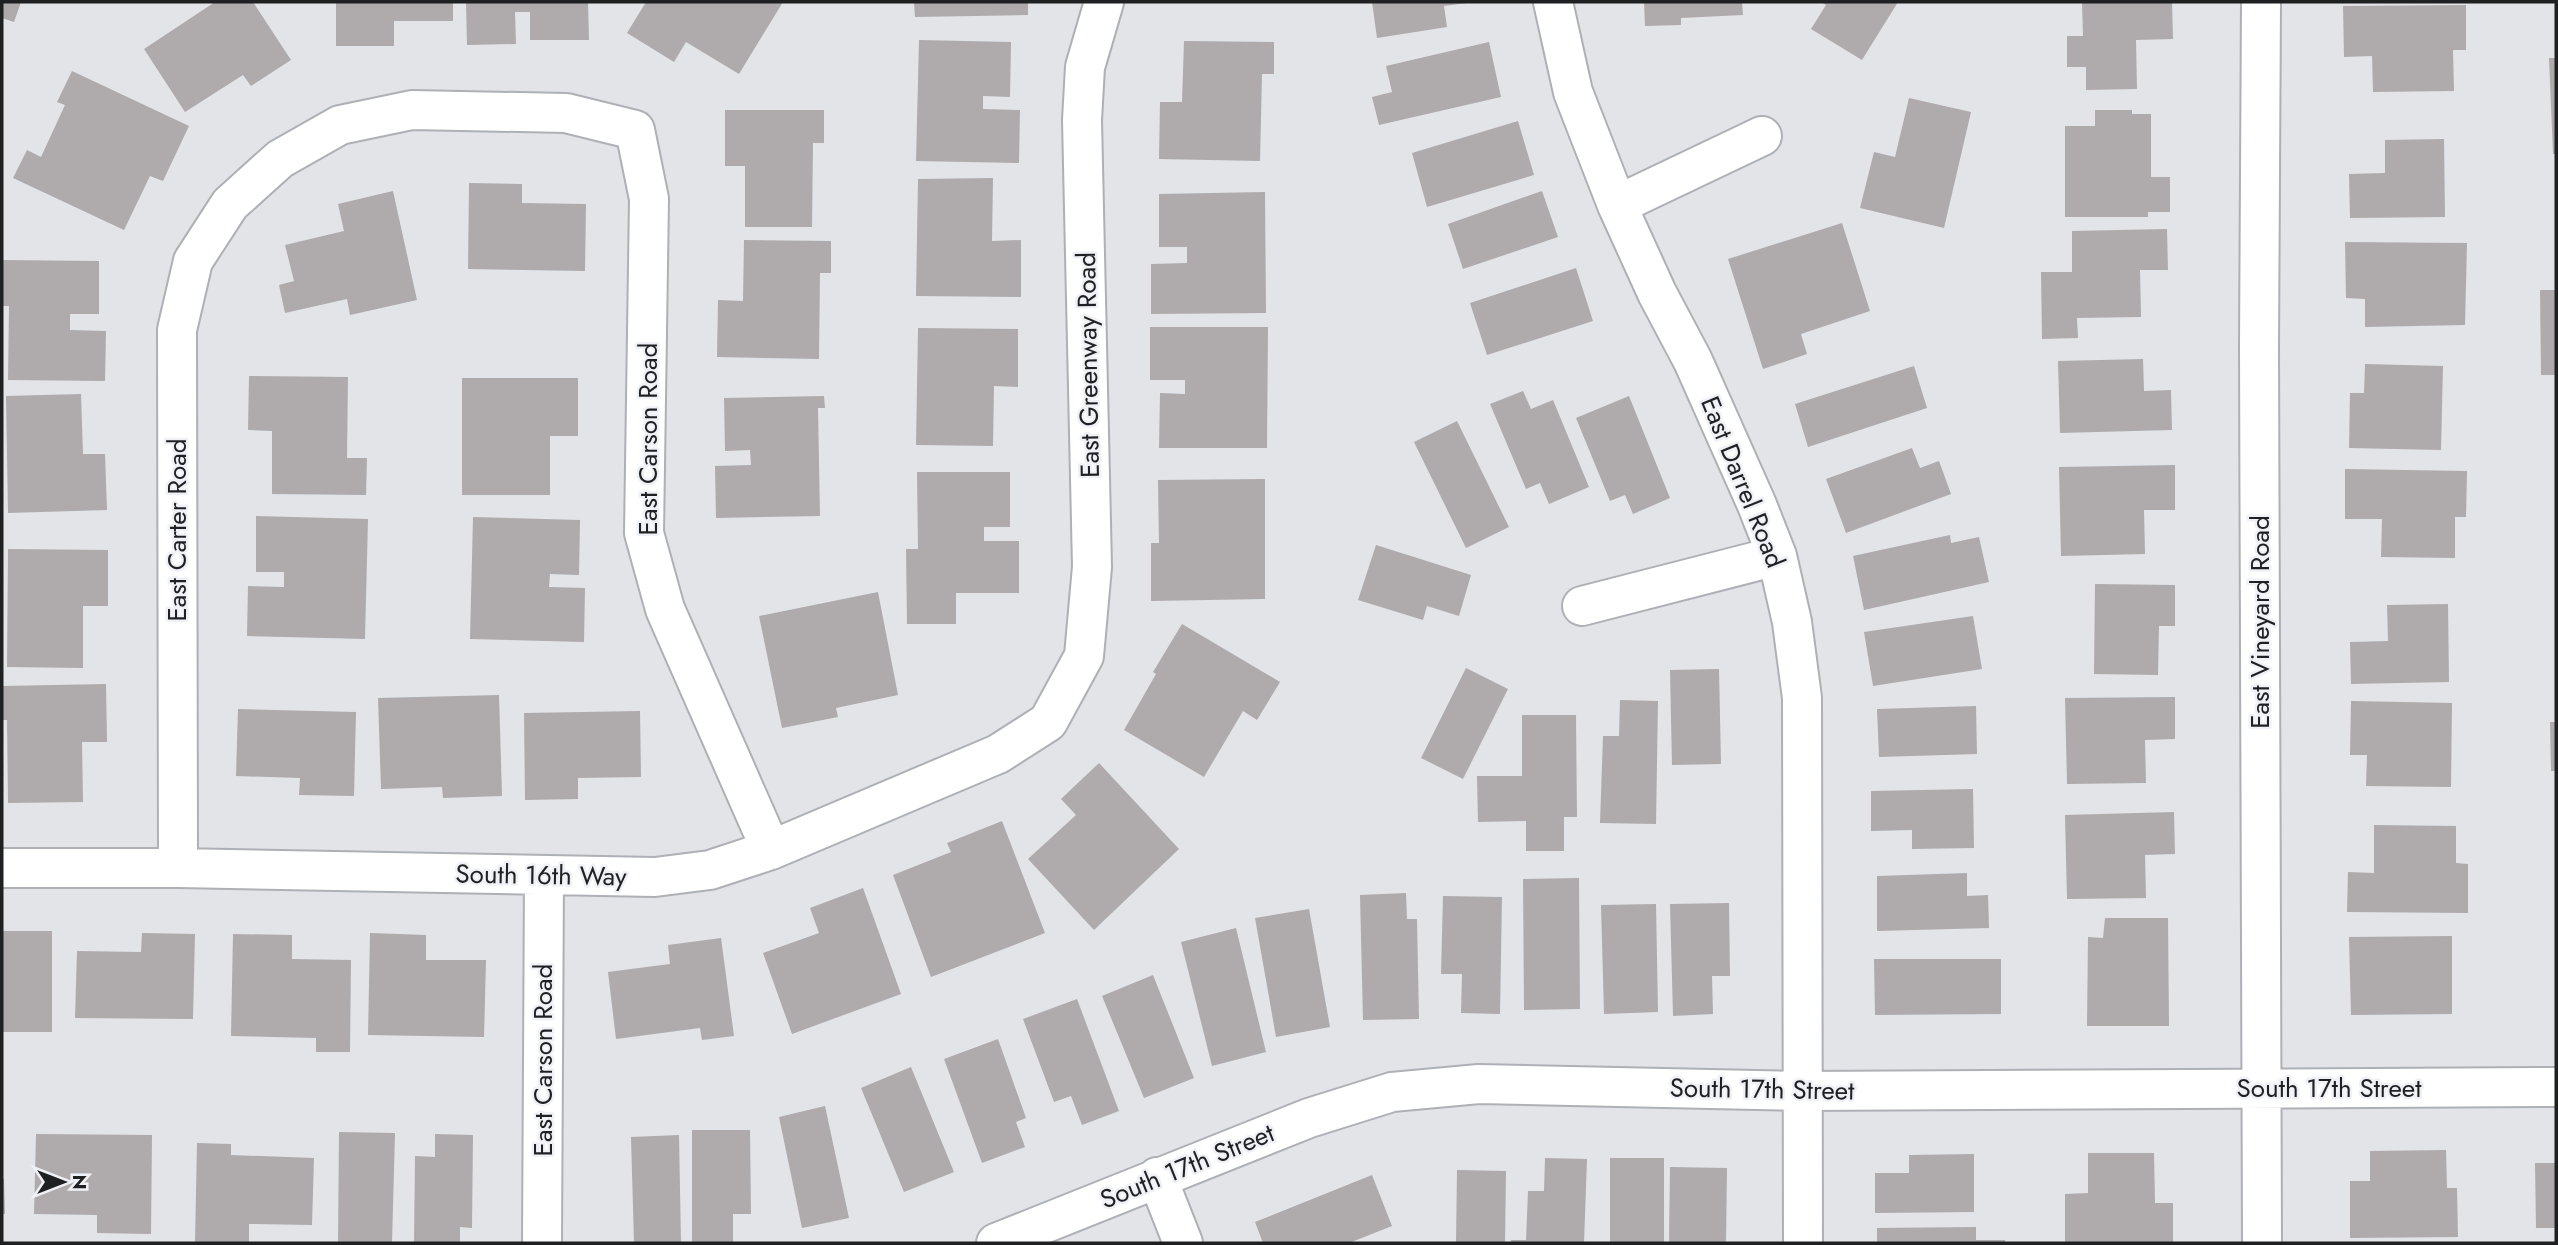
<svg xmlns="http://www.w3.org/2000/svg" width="2558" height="1245" font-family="Jost,sans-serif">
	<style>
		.building { fill: #afaaac }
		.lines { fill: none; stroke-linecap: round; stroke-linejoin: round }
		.minor-casing { stroke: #adb0b4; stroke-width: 42 }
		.minor { stroke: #fff; stroke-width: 38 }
		.labels { text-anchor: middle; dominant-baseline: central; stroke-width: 5; stroke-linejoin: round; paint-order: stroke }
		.street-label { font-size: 26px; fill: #1f2021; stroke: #eff1f6 }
	</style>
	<rect width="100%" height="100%" fill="#e2e4e8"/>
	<path class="building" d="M2 2H21L14 22 2 18Z
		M215 2H253L291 60 251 86 243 75 185 112 144 49Z
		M336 2H453V21H394V46H336Z
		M466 2H588L589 40H530V12H515L516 44 467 45Z
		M646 2H783L739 74 686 42 674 62 627 33Z
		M914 2H1028V15L915 17Z
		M1372 2H1467V3L1444 6 1447 27 1377 38Z
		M1644 2H1742L1743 15 1681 18V25L1645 26Z
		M1821 2H1898L1862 60 1811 29 1826 5Z
		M2082 2H2172L2173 39 2136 40 2137 89 2086 90V67H2067V36H2083Z
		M2466 5V50H2453L2454 91 2373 92 2372 56 2344 57 2343 6Z
		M919 40 1011 42 1010 97 983 96V109L1020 110 1019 163 916 161Z
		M1184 41 1274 42V74H1262L1260 161 1159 159 1160 102H1182Z
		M1489 42 1501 97 1379 125 1372 97 1392 92 1386 66Z
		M2549 58H2556V154H2553Z
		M72 71 189 126 163 181 150 176 124 230 13 178 27 150 41 157 65 105 57 102Z
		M1909 98 1971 112 1944 228 1860 208 1874 152 1895 157Z
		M725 110H824V143H813L812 227H745V166H725Z
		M2095 110H2132V114H2151V177H2170V212H2148V217H2065V126H2095Z
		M1518 121 1534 175 1427 207 1412 153Z
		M2444 139 2445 217 2350 218 2349 174 2385 173V140Z
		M993 178 992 241 1021 240V297L916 296 918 179Z
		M469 183 522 184V203L586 204 585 271 468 269Z
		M393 191 417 300 350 315 347 299 285 313 279 285 294 281 285 245 344 231 338 204Z
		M1542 191 1558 237 1463 269 1448 224Z
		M1265 192 1266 313 1151 314V264L1187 263V247H1159V194Z
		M1842 223 1870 311 1801 334 1807 354 1763 369 1728 259Z
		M2167 229 2168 270H2140L2141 317 2077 318 2078 338 2042 339 2041 272H2072V231Z
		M744 240 831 241V273H820L819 359 717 357 718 300 743 301Z
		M2345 242 2467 243 2465 325 2365 327V299L2346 298Z
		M2 260 99 261V314H70V330L106 331 105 381 8 380 9 306H2Z
		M1576 268 1593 321 1487 355 1470 303Z
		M2540 290H2556V375H2541Z
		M1150 327H1268L1267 448H1159L1160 393 1185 394V380H1150Z
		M918 328 1018 329V387L994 386 993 446 916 445Z
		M2143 359 2144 391 2171 390 2172 430 2060 433 2058 361Z
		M2365 364 2443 366 2441 450 2349 448 2350 393H2364Z
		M1914 366 1927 408 1808 447 1795 404Z
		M249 376 348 377 347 458H367L366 495 272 494V431L248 430Z
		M462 378H578V436H550V495H462Z
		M1523 391 1531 409 1553 400 1589 487 1549 504 1540 483 1526 489 1490 404Z
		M81 394 83 454H105L107 510 8 513 6 396Z
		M824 396 825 408H818L820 516 716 518 715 466 751 465 750 450 725 451 724 398Z
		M1629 396 1670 498 1633 514 1625 495 1610 501 1576 418Z
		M1457 421 1509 527 1466 548 1414 442Z
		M1912 448 1920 468 1939 461 1951 494 1846 533 1826 479Z
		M2175 465V510H2144L2145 554 2061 556 2059 467Z
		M2345 469 2467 471 2466 517H2455V558L2381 557 2382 519H2345Z
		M917 472H1010V527H984V541H1019V593H956V624H907L906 549H918Z
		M1265 479V599L1151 601V543H1159L1158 480Z
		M256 516 368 519 365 639 247 636 248 586 284 587V572H256Z
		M473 517 580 520 579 575 550 574 549 587 585 588 584 642 470 639Z
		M1950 535 1951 543 1979 537 1989 582 1864 610 1853 556Z
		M1376 545 1471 575 1459 616 1427 606 1423 620 1358 600Z
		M8 549 108 550V606H83V668L7 667Z
		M2095 584 2175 585V626H2159L2158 675 2094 674Z
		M878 592 898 695 836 708 838 717 782 728 759 616Z
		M2448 604 2449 682 2351 684 2350 642 2388 641 2387 605Z
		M1973 616 1982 669 1873 686 1864 632Z
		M1182 624 1280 682 1257 720 1243 711 1204 777 1124 730 1156 674 1153 672Z
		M1466 668 1508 689 1463 779 1421 758Z
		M1719 669 1721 764 1672 765 1670 670Z
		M106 684 107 742H82L83 802 8 803 7 720H2V686Z
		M499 695 502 796 443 798 442 787 381 789 378 698Z
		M2175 697V739L2145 740 2146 783 2067 784 2065 698Z
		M1620 700 1658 701 1656 824 1600 823 1603 736H1619Z
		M2351 701 2452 703 2451 787 2366 786 2367 755H2350Z
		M1976 706 1977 754 1879 757 1877 709Z
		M238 709 356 712 354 796 299 795 300 778 236 776Z
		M640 711 641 777 578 778V799L525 800 524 713Z
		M1522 715H1576L1577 817H1564V851H1526V821L1478 822 1477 776H1522Z
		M2550 722H2556V771H2551Z
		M1099 763 1179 849 1094 930 1028 859 1076 815 1061 799Z
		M1973 789 1974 848 1912 849V830L1871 831V791Z
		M2174 812 2175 854 2145 855 2146 898 2067 899 2065 815Z
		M1002 821 1045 933 931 977 893 875 951 852 947 843Z
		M2374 825 2456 826V863L2468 864V913L2347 912 2348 872 2374 873Z
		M1967 873V896L1988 895 1989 928 1877 931V876Z
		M1579 878 1580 1009 1524 1010 1523 879Z
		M863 888 901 994 792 1034 763 953 819 933 810 908Z
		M1406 893 1407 919H1417L1419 1019 1363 1020 1360 895Z
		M1443 896 1502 897 1500 1014 1461 1013 1462 974H1441Z
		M1729 903 1730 976H1712L1713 1014 1673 1016 1670 904Z
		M1656 904 1658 1012 1604 1014 1601 905Z
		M1309 909 1330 1027 1276 1037 1255 918Z
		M2105 918H2168L2169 1026H2087L2088 937 2103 938Z
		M1236 928 1266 1052 1212 1066 1181 942Z
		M2 931H52V1032H2Z
		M142 933 195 934 193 1019 75 1018 77 951 141 952Z
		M370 933 426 935V960H486L484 1037 368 1035Z
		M233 934 292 935V959L351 960 350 1052H316V1038L231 1036Z
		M2452 936V1014L2351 1015 2349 937Z
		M721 938 734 1036 702 1040 700 1028 616 1039 608 972 670 964 668 945Z
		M1874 959H2001V1014L1875 1015Z
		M1153 975 1194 1078 1144 1098 1102 996Z
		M1077 999 1119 1111 1082 1125 1071 1096 1054 1102 1023 1019Z
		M998 1039 1026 1118 1016 1122 1025 1147 982 1163 944 1059Z
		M911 1067 954 1172 904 1192 861 1088Z
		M825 1106 849 1218 802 1228 779 1117Z
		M692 1130H750L751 1214H733V1243H692Z
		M339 1132 395 1133 392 1243H338Z
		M36 1134 152 1135 151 1234 97 1233V1215L34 1214Z
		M435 1134 473 1135 472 1228 460 1227V1243H414L415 1156 435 1157Z
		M679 1135 681 1243H634L631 1137Z
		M197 1143 231 1144V1155L314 1158 312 1225 249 1224V1243L195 1242Z
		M2446 1150 2447 1188H2457L2458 1237 2350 1238V1181H2370V1151Z
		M2088 1153H2154L2155 1203H2173V1243H2065V1194L2088 1193Z
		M1974 1154V1212L1875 1213V1173H1909V1155Z
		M1545 1158 1587 1159 1584 1243H1511V1240H1526L1528 1191H1544Z
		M1610 1158H1664V1243H1610Z
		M2535 1163H2556V1228H2536Z
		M1670 1167 1727 1168 1726 1243H1669Z
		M1457 1170 1506 1171 1505 1243H1456Z
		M1372 1175 1392 1226 1349 1243H1263L1255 1222Z
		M2 1179H4L5 1214H2Z
		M1976 1227V1240H2005V1243H1877V1228Z"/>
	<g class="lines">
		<defs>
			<path id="minor" d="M1553 2 1573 92 1617 205 1657 293 1693 361 1757 505 1777 556 1792 622 1802 698 1803 1243
				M2261 2 2259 347 2262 1243
				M1617 205 1762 136
				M1582 606 1777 556
				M2 868H178L655 877 710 870 771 850 998 754 1048 722 1084 656 1092 567 1082 120 1085 67 1104 2
				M178 868 177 330 193 261 230 204 280 159 340 125 412 110 566 113 635 130 649 199 644 533 665 609 771 850
				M1157 1177 1183 1243
				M542 1243 544 876
				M996 1243 1309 1118 1392 1092 1479 1084 1802 1091 2556 1087"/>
		</defs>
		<use href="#minor" class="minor-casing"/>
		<use href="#minor" class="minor"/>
	</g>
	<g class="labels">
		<g class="street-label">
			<text transform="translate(1088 365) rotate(-91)">East Greenway Road</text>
			<text transform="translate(648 439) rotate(-90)">East Carson Road</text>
			<text transform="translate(1743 482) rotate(68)">East Darrel Road</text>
			<text transform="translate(177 530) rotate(-90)">East Carter Road</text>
			<text transform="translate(2260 622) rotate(-90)">East Vineyard Road</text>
			<text transform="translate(541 875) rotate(1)">South 16th Way</text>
			<text transform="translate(543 1060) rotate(-90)">East Carson Road</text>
			<text x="2329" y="1088">South 17th Street</text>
			<text transform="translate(1762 1089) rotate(1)">South 17th Street</text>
			<text transform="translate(1187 1166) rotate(-22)">South 17th Street</text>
		</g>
	</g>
	<rect width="2558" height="1245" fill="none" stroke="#1f2021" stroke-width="7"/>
	<g transform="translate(63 1182) rotate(90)" stroke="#eff1f6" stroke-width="5" paint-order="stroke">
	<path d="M0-5L12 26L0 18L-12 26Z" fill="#1f2021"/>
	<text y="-10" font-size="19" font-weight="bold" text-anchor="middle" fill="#1f2021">N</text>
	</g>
</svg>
